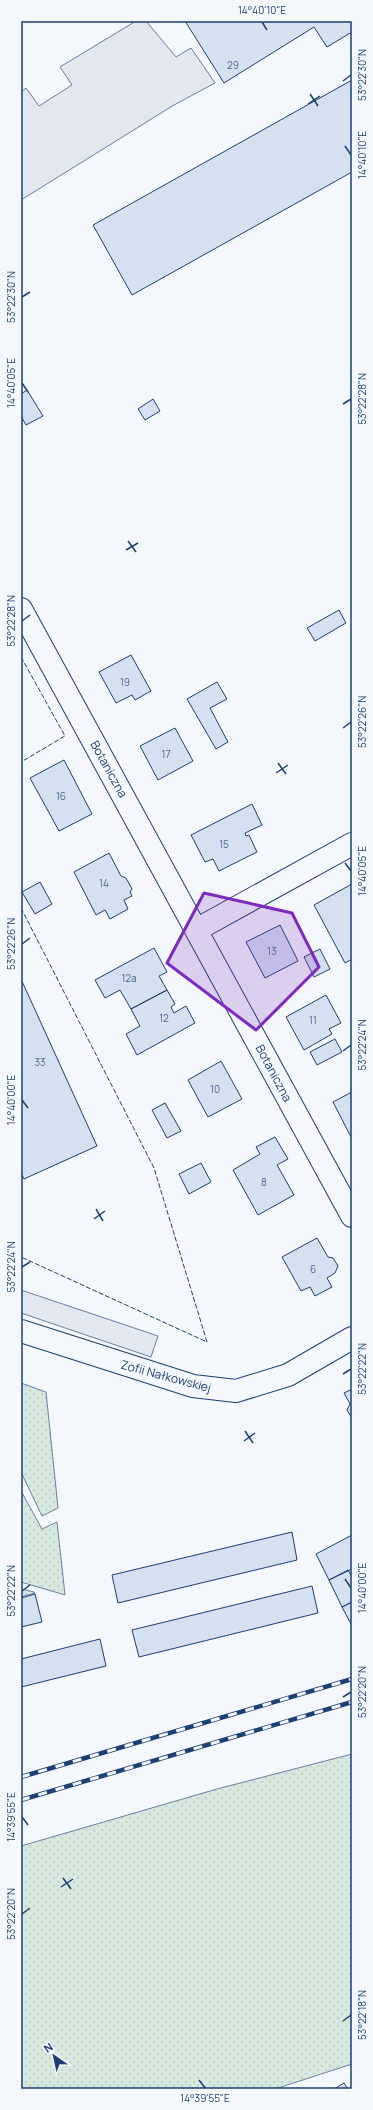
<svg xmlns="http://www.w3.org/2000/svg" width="373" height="2110" font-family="Manrope,sans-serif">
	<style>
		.green { fill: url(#green-dots); stroke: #687fa3 }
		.parking { fill: #e3e8f0; stroke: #687fa3 }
		.building { fill: #d5e0f0; stroke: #1d3f73 }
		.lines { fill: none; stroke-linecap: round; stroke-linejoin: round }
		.minor-casing { stroke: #1d3f73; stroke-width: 24 }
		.minor { stroke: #f4f7fb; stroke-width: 22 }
		.rail-casing { stroke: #1d3f73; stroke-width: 4.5 }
		.rail { stroke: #f4f7fb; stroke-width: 3; stroke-dasharray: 9; stroke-linecap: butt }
		.fence { stroke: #1d3f73; stroke-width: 1; stroke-dasharray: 5 2; stroke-linecap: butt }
		.marked { fill: #7b2cbf; fill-opacity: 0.2; stroke: #7b2cbf; stroke-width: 3; stroke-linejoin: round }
		.ticks { fill: none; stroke: #1d3f73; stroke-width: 1.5 }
		.labels { text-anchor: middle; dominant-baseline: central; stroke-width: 3; stroke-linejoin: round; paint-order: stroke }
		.number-label { font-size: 10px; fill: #4b6792 }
		.street-label { font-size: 12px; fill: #1d3f73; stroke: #f4f7fb }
		.neatline { fill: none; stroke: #1d3f73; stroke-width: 1.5 }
		.ticks-label { font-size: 10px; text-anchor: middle; fill: #1d3f73 }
	</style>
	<defs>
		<pattern id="green-dots" width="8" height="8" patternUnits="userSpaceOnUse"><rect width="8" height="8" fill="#d7e8df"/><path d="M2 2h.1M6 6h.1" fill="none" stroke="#b8c8c3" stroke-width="1.8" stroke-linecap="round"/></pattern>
	</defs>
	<rect width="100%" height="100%" fill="#f4f7fb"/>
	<path class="green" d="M21 1383 46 1392 58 1508 42 1516 21 1472Z
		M21 1491 42 1529 57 1522 65 1595 21 1582Z
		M21 1589 34 1592 35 1593 21 1597Z
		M352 1754V2064L275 2089H21V1846L217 1789Z"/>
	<path class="parking" d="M136 21H146L176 57 191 48 215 83 174 105 21 200V92L26 88 39 106 72 85 60 67Z
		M21 1290 158 1336 151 1357 21 1313Z"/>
	<path class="building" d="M185 21H352V32L327 47 314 27 224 83Z
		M352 80V172L132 295 93 225Z
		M27 390 43 416 26 425 21 416V394Z
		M153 399 160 411 145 420 138 409Z
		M339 610 346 623 315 641 307 628Z
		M131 655 151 691 135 700 132 695 116 703 99 672Z
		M217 682 227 699 210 708 228 742 216 749 187 699Z
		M175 728 193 761 158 780 140 746Z
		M64 760 92 814 59 831 30 778Z
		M252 804 262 825 245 833 246 836 249 835 257 852 219 871 213 859 205 862 191 835Z
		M109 853 121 876 126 878 132 889 130 892 132 896 124 900 128 909 110 919 105 910 96 915 74 872Z
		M40 882 52 904 35 914 22 892Z
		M352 884V959L345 963 314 905Z
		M280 925 298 961 265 978 246 942Z
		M154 948 167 972 159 976 167 990 131 1009 120 990 105 998 95 980Z
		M320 949 330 969 314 977 304 957Z
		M21 979 97 1146 24 1179 21 1173Z
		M167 990 175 1004 171 1007 174 1013 186 1006 195 1023 137 1055 126 1034 140 1026 131 1009Z
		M326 995 341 1023 329 1029 332 1034 304 1050 286 1017Z
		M335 1039 342 1052 317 1065 310 1052Z
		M221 1061 242 1099 208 1117 188 1080Z
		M352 1092V1137H351L333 1102Z
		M165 1103 181 1131 167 1138 152 1110Z
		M275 1137 288 1159 277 1165 294 1195 258 1215 233 1170 260 1154 256 1147Z
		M201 1163 211 1182 189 1194 179 1174Z
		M317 1238 328 1257 333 1258 338 1266 335 1273 327 1278 332 1287 315 1296 310 1287 301 1291 282 1257Z
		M352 1389V1418L347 1410 350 1404 344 1393Z
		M292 1532 297 1560 118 1603 112 1575Z
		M352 1535V1569L329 1580 316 1554Z
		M348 1570 352 1577V1602L342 1607 329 1580Z
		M312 1586 318 1613 139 1657 132 1630Z
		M35 1594 42 1622 21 1627V1598Z
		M352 1602V1626L342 1607Z
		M100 1639 106 1666 21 1687V1659Z
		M344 2083 348 2089H334Z"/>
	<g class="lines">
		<defs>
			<path id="minor" d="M21 609 352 1216
				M196 930 352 844
				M21 1331 193 1386 236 1391 288 1375 352 1338"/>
		</defs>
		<use href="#minor" class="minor-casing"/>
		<use href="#minor" class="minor"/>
		<defs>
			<path id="rail" d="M21 1777 352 1679
				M21 1800 352 1702"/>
		</defs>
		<use href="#rail" class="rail-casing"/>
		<use href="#rail" class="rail"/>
		<path class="fence" d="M21 657 65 736 21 762
			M21 908 154 1168 207 1342 21 1257"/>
	</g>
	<path class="marked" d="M204 893 292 913 319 967 256 1030 167 963Z"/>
	<path class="ticks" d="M262 22 267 30M343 81 351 75M310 94 318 106M308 104 320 96M345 146 351 155M22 297 30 292M22 383 28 392M343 404 351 399M128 541 136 552M126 550 138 543M22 621 30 615M343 728 351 722M278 763 286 774M276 773 288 765M345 863 351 871M22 944 30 938M343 1051 351 1045M22 1100 28 1108M96 1209 103 1221M94 1219 105 1211M22 1267 30 1262M343 1374 351 1369M245 1431 253 1443M244 1441 255 1433M345 1579 351 1588M22 1591 30 1585M343 1697 351 1692M22 1817 28 1825M63 1878 71 1889M61 1887 73 1879M22 1914 30 1908M343 2021 351 2015M199 2080 205 2088"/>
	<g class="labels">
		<g class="number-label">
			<text x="233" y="65">29</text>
			<text x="125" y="682">19</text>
			<text x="166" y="754">17</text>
			<text x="61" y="796">16</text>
			<text x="224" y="844">15</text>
			<text x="104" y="883">14</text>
			<text x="272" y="951">13</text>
			<text x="129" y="978">12a</text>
			<text x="164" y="1018">12</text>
			<text x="313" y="1020">11</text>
			<text x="40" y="1062">33</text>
			<text x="215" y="1089">10</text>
			<text x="264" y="1182">8</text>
			<text x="313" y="1269">6</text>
		</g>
		<g class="street-label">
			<text transform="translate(109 769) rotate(61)">Botaniczna</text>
			<text transform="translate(274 1073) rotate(62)">Botaniczna</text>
			<text transform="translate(166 1376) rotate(15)">Zofii Nałkowskiej</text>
		</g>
	</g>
	<rect width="373" height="2110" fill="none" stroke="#f4f7fb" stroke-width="44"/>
	<g transform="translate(54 2056) rotate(326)" stroke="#f4f7fb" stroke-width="3" paint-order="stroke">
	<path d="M0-3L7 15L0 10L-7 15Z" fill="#1d3f73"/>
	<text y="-6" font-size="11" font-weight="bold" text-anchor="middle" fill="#1d3f73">N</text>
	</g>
	<rect x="22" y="22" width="329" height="2066" class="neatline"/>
	<g class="ticks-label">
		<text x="262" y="14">14°40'10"E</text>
		<text transform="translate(362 75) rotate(-90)" y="4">53°22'30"N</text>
		<text transform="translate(362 155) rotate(-90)" y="4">14°40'10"E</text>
		<text transform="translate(11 297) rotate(-90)" y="4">53°22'30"N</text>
		<text transform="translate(11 383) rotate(-90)" y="4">14°40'05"E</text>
		<text transform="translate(362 399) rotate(-90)" y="4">53°22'28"N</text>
		<text transform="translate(11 621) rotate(-90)" y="4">53°22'28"N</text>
		<text transform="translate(362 722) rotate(-90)" y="4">53°22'26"N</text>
		<text transform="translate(362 871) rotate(-90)" y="4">14°40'05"E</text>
		<text transform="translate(11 944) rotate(-90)" y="4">53°22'26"N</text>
		<text transform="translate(362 1045) rotate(-90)" y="4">53°22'24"N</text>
		<text transform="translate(11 1100) rotate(-90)" y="4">14°40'00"E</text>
		<text transform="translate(11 1267) rotate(-90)" y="4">53°22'24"N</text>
		<text transform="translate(362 1369) rotate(-90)" y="4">53°22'22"N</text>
		<text transform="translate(362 1588) rotate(-90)" y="4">14°40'00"E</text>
		<text transform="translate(11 1591) rotate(-90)" y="4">53°22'22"N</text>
		<text transform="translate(362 1692) rotate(-90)" y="4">53°22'20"N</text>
		<text transform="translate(11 1817) rotate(-90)" y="4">14°39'55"E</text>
		<text transform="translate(11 1914) rotate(-90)" y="4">53°22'20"N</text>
		<text transform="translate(362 2015) rotate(-90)" y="4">53°22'18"N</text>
		<text x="205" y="2102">14°39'55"E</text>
	</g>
</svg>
